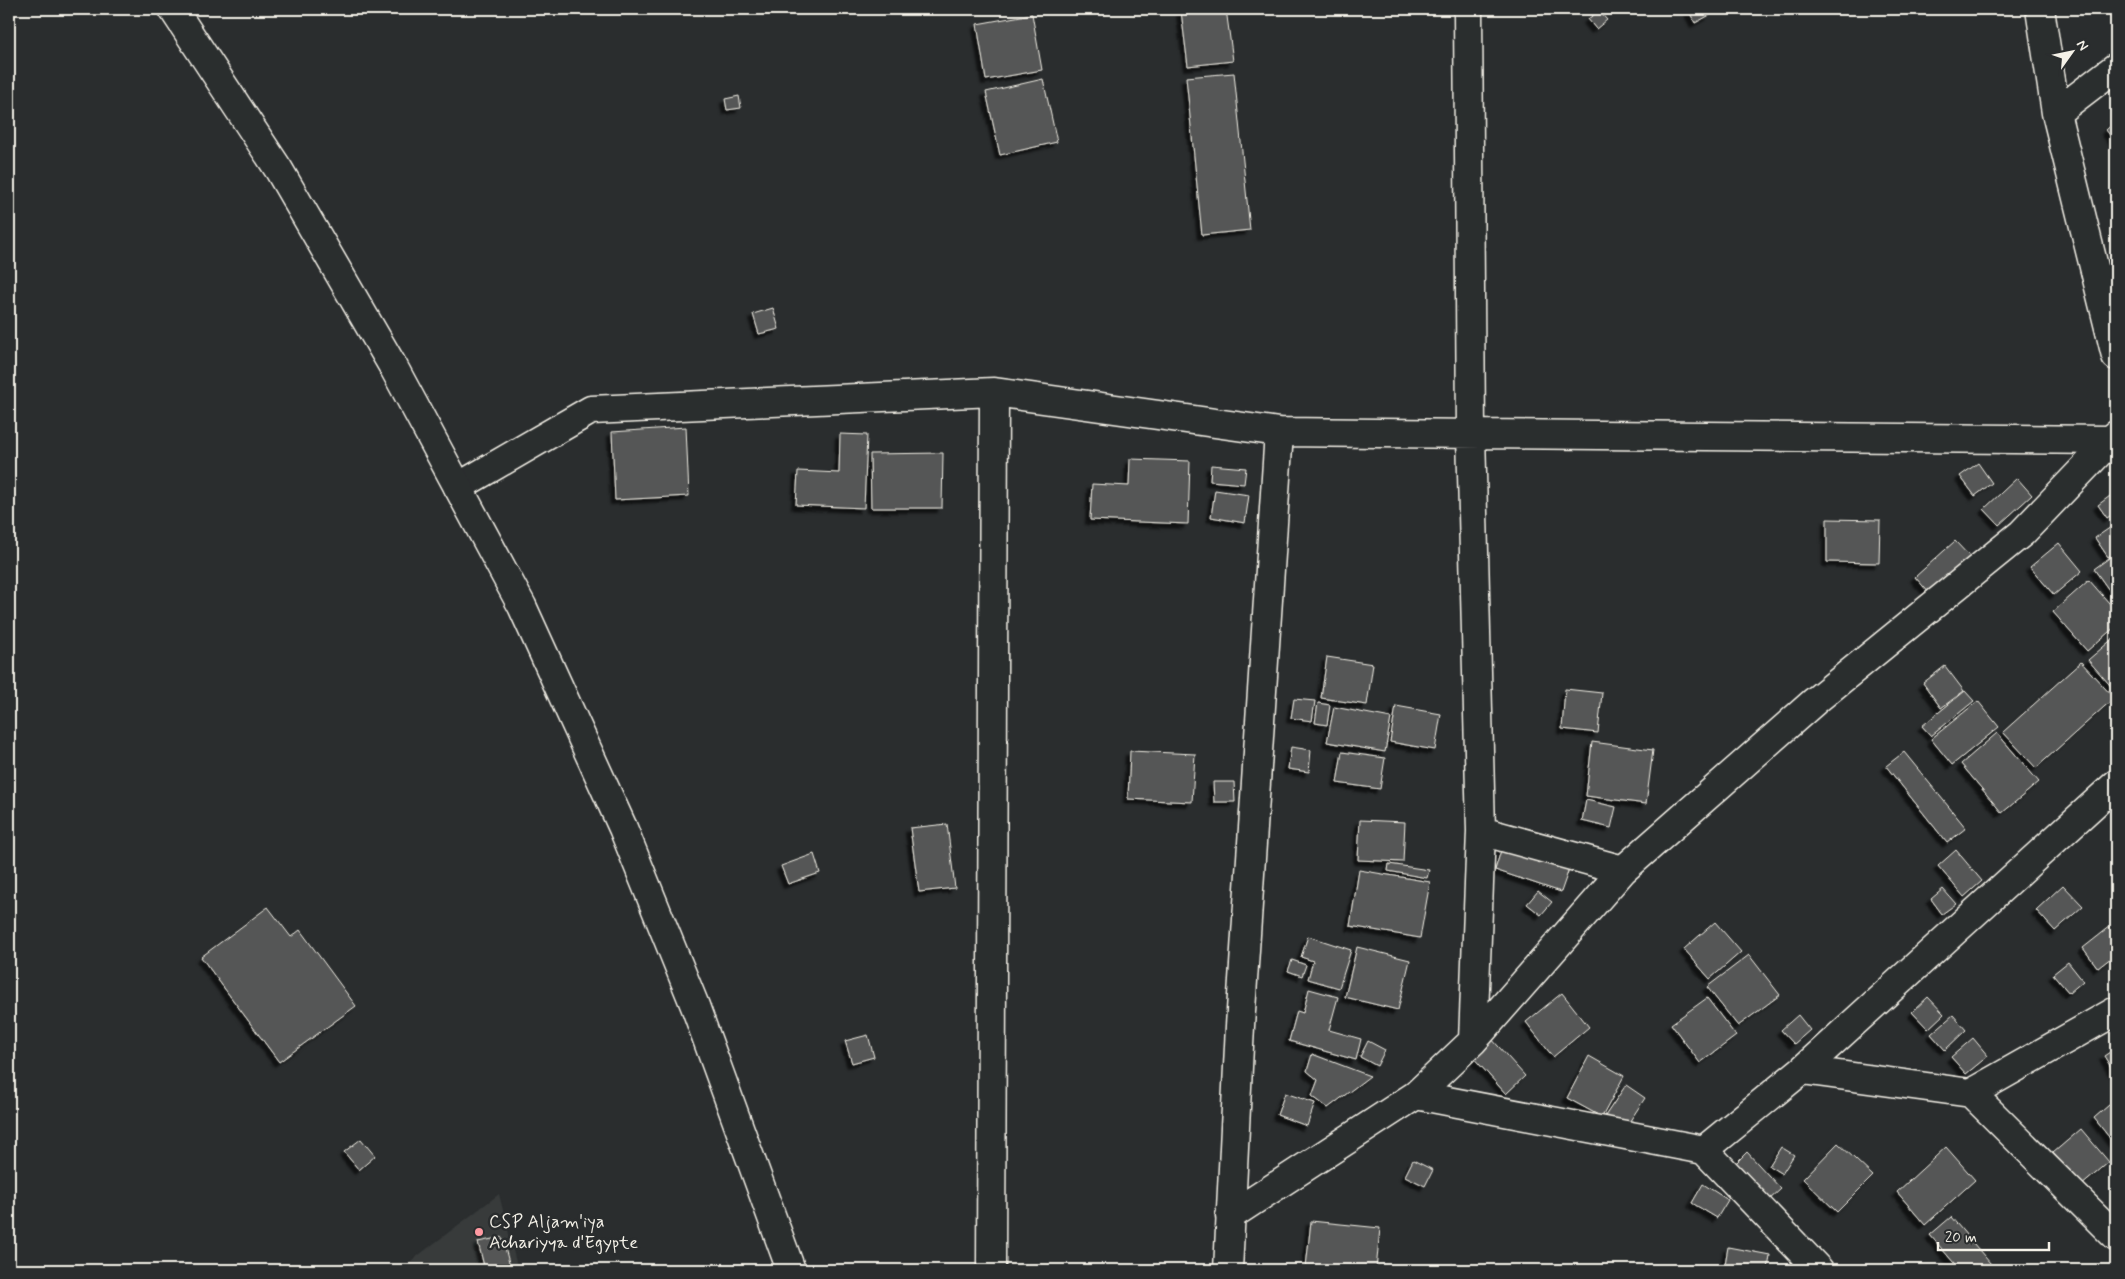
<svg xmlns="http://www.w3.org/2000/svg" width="2125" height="1279" font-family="Mynerve,sans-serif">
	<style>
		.built { fill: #373a3a }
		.building { fill: #555756; stroke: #f4f1e8; filter: url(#shadow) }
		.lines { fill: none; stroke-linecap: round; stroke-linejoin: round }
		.minor-casing { stroke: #f4f1e8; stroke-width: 31 }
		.trunk-casing { stroke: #f4f1e8; stroke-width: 31 }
		.minor { stroke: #2a2d2e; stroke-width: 28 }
		.trunk { stroke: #2a2d2e; stroke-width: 28 }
		.poi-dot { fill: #ff9aa2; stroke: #2a2d2e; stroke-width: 2 }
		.labels { text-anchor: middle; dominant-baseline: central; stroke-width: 5; stroke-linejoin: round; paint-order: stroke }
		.poi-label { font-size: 18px; fill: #f4f1e8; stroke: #2a2d2e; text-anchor: start }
	</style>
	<defs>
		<filter id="shadow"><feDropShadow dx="-4.5" dy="4.5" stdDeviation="1" flood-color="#0009"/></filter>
	</defs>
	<rect width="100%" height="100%" fill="#2a2d2e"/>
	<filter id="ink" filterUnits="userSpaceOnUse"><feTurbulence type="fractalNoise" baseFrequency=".02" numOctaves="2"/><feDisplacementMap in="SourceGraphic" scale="10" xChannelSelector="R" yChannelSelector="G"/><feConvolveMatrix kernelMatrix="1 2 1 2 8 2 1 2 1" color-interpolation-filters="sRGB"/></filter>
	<g filter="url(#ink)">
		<path class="built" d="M499 1194 518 1270H399Z"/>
		<path class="building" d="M1194 9H1226L1233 61 1188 66 1181 11Z
			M1688 9H1707L1710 15 1695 23Z
			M1599 11 1607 20 1596 29 1588 19Z
			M1032 14 1042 70 986 80 977 24Z
			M1234 73 1250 230 1202 235 1186 77Z
			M1043 79 1057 142 1000 155 986 92Z
			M739 96 741 108 727 110 725 99Z
			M2116 121V143L2106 130Z
			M773 308 779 329 759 334 753 314Z
			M686 427 689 496 615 500 612 432Z
			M840 434 867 435 864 508 796 505 798 471 839 473Z
			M943 453 942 508H871L870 454Z
			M1130 459 1190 461 1188 524 1090 520 1092 484 1129 486Z
			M1978 463 1992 483 1975 496 1960 476Z
			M1211 465 1246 468 1244 484 1210 481Z
			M2017 478 2032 495 1999 525 1984 509Z
			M1215 490 1249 495 1245 523 1211 517Z
			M2110 496 2116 505V512L2107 518 2098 505Z
			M1827 519 1880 520 1879 563 1827 562Z
			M2111 527 2116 534V551L2108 557 2095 538Z
			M1955 541 1972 559 1931 595 1915 577Z
			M2059 543 2082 571 2054 595 2030 567Z
			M2116 553V600L2094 569Z
			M2089 580 2116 611V626L2087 651 2053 612Z
			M2116 636V692L2088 660Z
			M1327 657 1373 664 1367 705 1321 698Z
			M2081 662 2114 698 2036 768 2003 732Z
			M1945 666 1964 691 1941 708 1923 683Z
			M1565 689 1602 693 1598 733 1562 729Z
			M1965 691 1974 701 1931 736 1922 726Z
			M1294 699 1315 701 1312 721 1291 718Z
			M1978 701 1999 727 1952 765 1931 739Z
			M1318 703 1330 705 1327 725 1315 723Z
			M1396 706 1441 714 1435 750 1390 742Z
			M1334 707 1391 718 1385 752 1327 742Z
			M1997 733 2039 782 2002 813 1961 764Z
			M1592 742 1653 750 1646 804 1586 796Z
			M1291 747 1311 750 1309 772 1288 769Z
			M1130 751 1195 754 1192 802 1128 799Z
			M1342 752 1385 758 1380 789 1337 783Z
			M1904 752 1966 828 1947 843 1886 766Z
			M1213 782H1234L1235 802H1214Z
			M1586 800 1616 807 1611 828 1582 821Z
			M1360 820 1405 822 1403 862 1358 860Z
			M947 824 955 888 919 892 910 828Z
			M1502 847 1569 869 1561 892 1495 870Z
			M1956 850 1982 881 1964 897 1938 866Z
			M814 854 820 873 788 884 781 866Z
			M1389 864 1429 870 1427 878 1388 871Z
			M1359 870 1430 882 1420 938 1350 926Z
			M2063 885 2083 906 2055 931 2036 910Z
			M1943 889 1956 904 1942 914 1931 899Z
			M1538 891 1552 902 1541 915 1527 904Z
			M268 907 291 937 300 930 356 1006 279 1062 201 957Z
			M1715 922 1741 952 1710 979 1684 949Z
			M2116 922V954L2098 968 2083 948Z
			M1308 936 1351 950 1339 988 1308 979 1313 961 1301 957Z
			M1357 947 1410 960 1398 1010 1345 997Z
			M1749 955 1780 995 1738 1026 1707 987Z
			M1292 960 1306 965 1302 976 1288 971Z
			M2068 962 2083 981 2069 993 2053 974Z
			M1309 989 1338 997 1329 1030 1361 1039 1356 1060 1289 1041 1297 1011 1303 1013Z
			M1562 993 1589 1027 1553 1057 1526 1022Z
			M1928 997 1944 1014 1928 1029 1912 1012Z
			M1707 998 1736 1036 1700 1063 1671 1024Z
			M1798 1015 1810 1030 1794 1044 1781 1030Z
			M1953 1015 1966 1030 1945 1050 1931 1034Z
			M868 1035 874 1057 852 1063 845 1041Z
			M1490 1037 1525 1076 1506 1094 1471 1055Z
			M1973 1038 1988 1056 1966 1074 1951 1057Z
			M1368 1041 1385 1050 1377 1066 1360 1057Z
			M2116 1048V1075L2104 1056Z
			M1312 1054 1370 1076 1328 1108 1312 1096 1318 1080 1307 1071Z
			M1589 1056 1624 1076 1602 1117 1567 1098Z
			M1626 1085 1645 1098 1622 1133 1603 1119Z
			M1285 1093 1315 1103 1307 1126 1277 1115Z
			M2116 1099V1146L2094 1118Z
			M2081 1129 2109 1162 2081 1186 2053 1153Z
			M361 1139 375 1156 359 1170 344 1152Z
			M1838 1143 1873 1176 1837 1212 1803 1179Z
			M1781 1147 1794 1155 1782 1174 1769 1166Z
			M1946 1147 1975 1180 1925 1225 1897 1192Z
			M1747 1152 1781 1189 1769 1200 1735 1164Z
			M1413 1160 1433 1170 1425 1186 1405 1176Z
			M1703 1184 1728 1200 1717 1218 1692 1203Z
			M1951 1217 1996 1270H1960L1930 1235Z
			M1311 1221 1380 1228 1376 1270H1341L1306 1267Z
			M502 1237 511 1270H485L478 1242Z
			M1728 1247 1770 1255 1768 1270H1724Z"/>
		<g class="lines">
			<defs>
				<path id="minor" d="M1468 9 1471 433 1481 831 1473 1041
					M2040 9 2056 113 2116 356
					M2056 113 2116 67
					M458 487 591 410 994 392
					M1481 831 1623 870
					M1802 1070 1971 1093 2116 1237
					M1971 1093 2116 1011
					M1416 1095 1704 1150 1819 1270
					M1704 1150 1802 1070 2116 784
					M1230 1216 1416 1095 1473 1041 1623 870 1815 701 2022 533 2116 435
					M991 1270 994 392 1279 432 2113 440
					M1228 1270 1240 1026 1279 432"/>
				<path id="trunk" d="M173 9 279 170 394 368 522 606 623 828 695 1006 791 1270"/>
			</defs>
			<use href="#minor" class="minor-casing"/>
			<use href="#trunk" class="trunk-casing"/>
			<use href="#minor" class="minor"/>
			<use href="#trunk" class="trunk"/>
		</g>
	</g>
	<circle class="poi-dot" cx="479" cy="1232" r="5"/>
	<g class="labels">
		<g class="poi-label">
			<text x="489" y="1222">CSP Aljam'iya<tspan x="489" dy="21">Achariyya d'Egypte</tspan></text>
		</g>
	</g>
	<rect width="2125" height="1279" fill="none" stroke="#2a2d2e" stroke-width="30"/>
	<rect x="15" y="15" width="2095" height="1249" fill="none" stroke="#f4f1e8" stroke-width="2" filter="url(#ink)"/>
	<g transform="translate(2072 52) rotate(57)" stroke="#2a2d2e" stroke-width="4" paint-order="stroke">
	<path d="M0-4L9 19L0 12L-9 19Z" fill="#f4f1e8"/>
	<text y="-8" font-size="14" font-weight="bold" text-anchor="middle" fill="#f4f1e8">N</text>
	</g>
	<path d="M1938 1242v8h111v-8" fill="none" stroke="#f4f1e8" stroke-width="2.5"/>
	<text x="1945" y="1242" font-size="15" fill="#f4f1e8" stroke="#2a2d2e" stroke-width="4" paint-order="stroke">20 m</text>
</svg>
